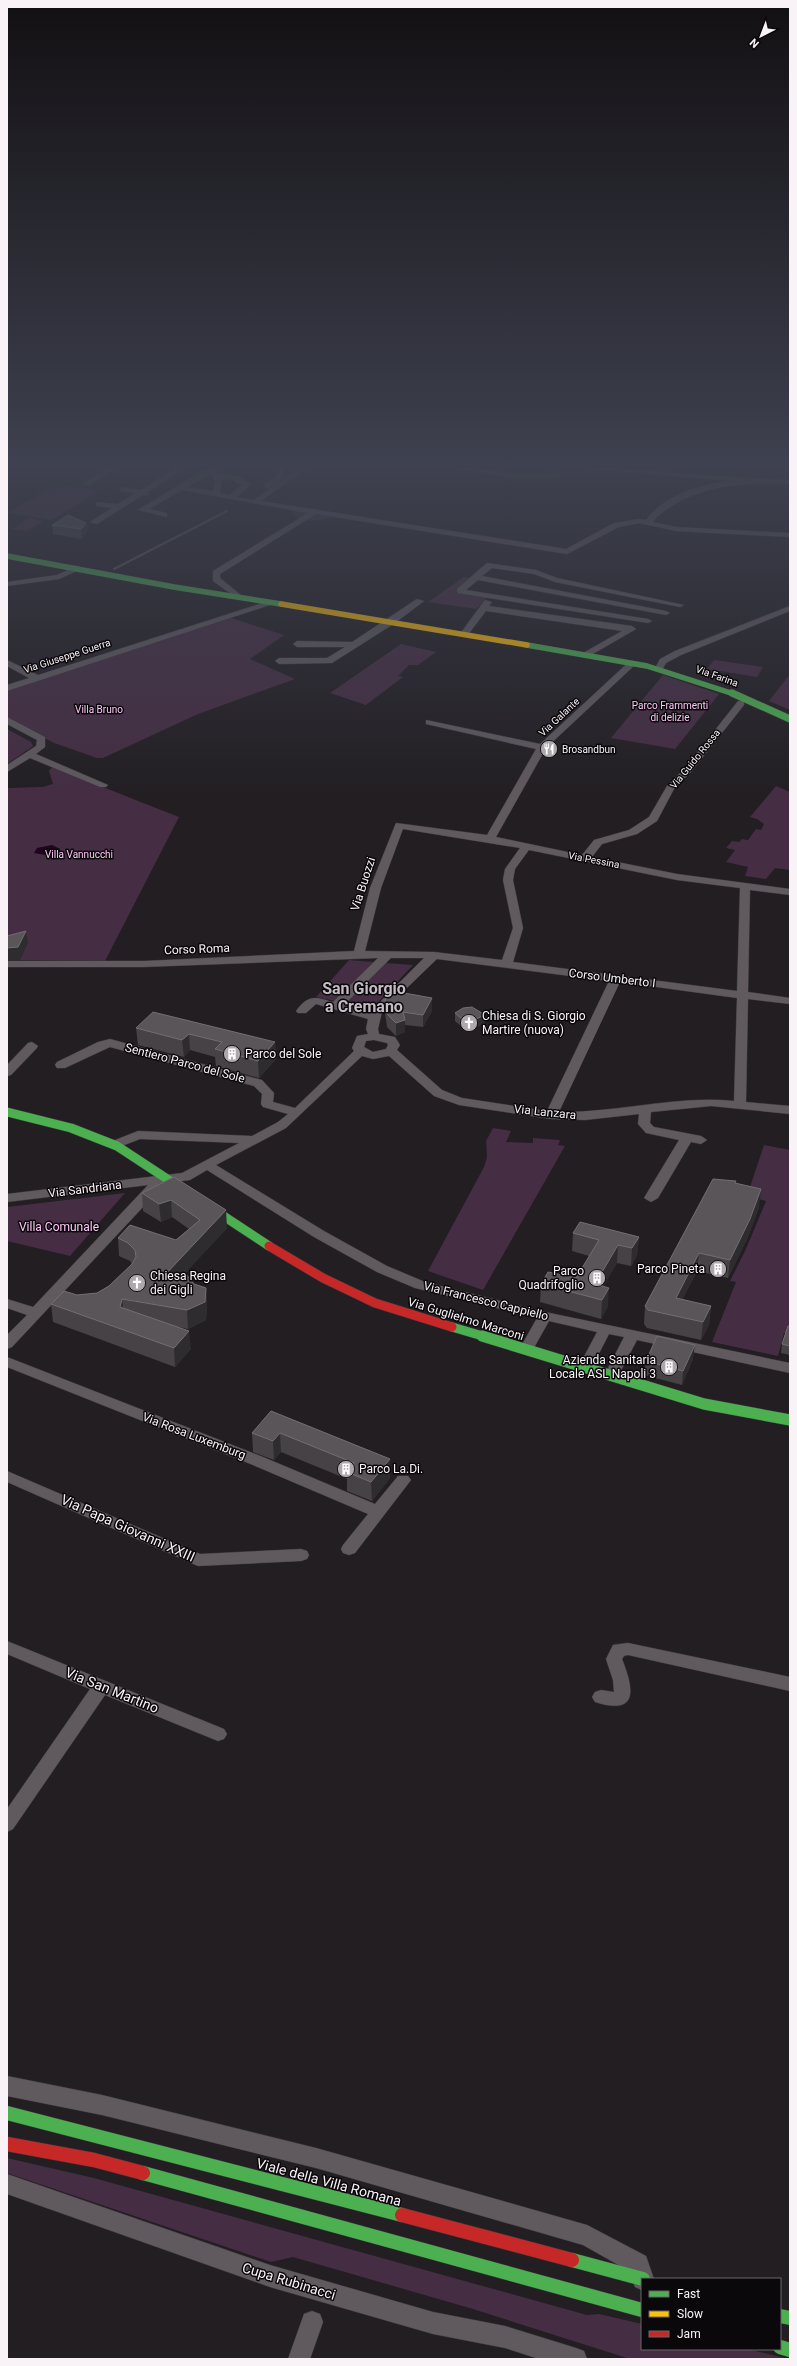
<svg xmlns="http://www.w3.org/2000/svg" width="797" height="2366" font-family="Roboto,sans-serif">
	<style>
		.green { fill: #452d43 }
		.water { fill: #21041f }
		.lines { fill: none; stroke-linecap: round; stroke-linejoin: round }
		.street-casing { stroke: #3b383b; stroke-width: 1 }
		.fast-far4-casing { stroke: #3b383b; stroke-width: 6 }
		.fast-far3-casing { stroke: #3b383b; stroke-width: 8 }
		.fast-far2-casing { stroke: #3b383b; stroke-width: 10 }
		.fast-far1-casing { stroke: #3b383b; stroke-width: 12 }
		.fast-casing { stroke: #3b383b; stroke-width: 15 }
		.slow-casing { stroke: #3b383b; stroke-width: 6 }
		.jam-far1-casing { stroke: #3b383b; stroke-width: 10 }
		.jam-casing { stroke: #3b383b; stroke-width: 15 }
		.street { fill: #605a5f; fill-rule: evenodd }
		.fast-far4 { stroke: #4caf50; stroke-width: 5.5 }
		.fast-far3 { stroke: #4caf50; stroke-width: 7 }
		.fast-far2 { stroke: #4caf50; stroke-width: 9 }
		.fast-far1 { stroke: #4caf50; stroke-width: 11 }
		.fast { stroke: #4caf50; stroke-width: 14 }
		.slow { stroke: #ffc107; stroke-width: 5.5 }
		.jam-far1 { stroke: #c62828; stroke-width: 9 }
		.jam { stroke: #c62828; stroke-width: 14 }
		.rail { stroke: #595559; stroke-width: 2 }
		.wall { fill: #464245 }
		.shaded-wall { fill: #2f2c2f }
		.building { fill: #595559; stroke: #726e72 }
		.labels { text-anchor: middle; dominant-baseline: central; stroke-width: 3; stroke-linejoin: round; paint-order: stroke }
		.far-street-label { font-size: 10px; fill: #f9f3f8; stroke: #0b080b }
		.far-park-label { font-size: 10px; fill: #fcc8f6; stroke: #0b080b }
		.far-poi-label { font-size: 10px; fill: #f9f3f8; stroke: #0b080b; text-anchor: start }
		.street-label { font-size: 12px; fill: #f9f3f8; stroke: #0b080b }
		.poi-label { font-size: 12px; fill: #f9f3f8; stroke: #0b080b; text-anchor: start }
		.park-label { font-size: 12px; fill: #fcc8f6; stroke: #0b080b }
		.near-street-label { font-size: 14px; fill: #f9f3f8; stroke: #0b080b }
		.district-label { font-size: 16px; font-weight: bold; fill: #c6bcc5; stroke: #0b080b }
	</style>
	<rect width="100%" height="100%" fill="#221e22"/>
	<path class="green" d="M57 484 101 490 51 520 7 513Z
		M293 509 335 517C323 520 300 525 292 513Z
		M29 518 44 521 27 531 12 529Z
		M464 577 470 578 455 593 486 598 476 609 428 602Z
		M231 618 284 635 250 659 295 679 198 714 103 758H97L54 743 7 718V689Z
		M401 644 436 652 418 665H409L398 676 403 677 366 705 330 693Z
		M714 660 763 667 757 677 707 669Z
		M790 674V710L769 701Z
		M663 675 719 694 675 749 611 738Z
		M7 729 31 742 33 746 7 764Z
		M52 767 179 817 105 961 7 960V788L42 787 53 784 49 771Z
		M776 786 790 792V870L775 868 766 879 745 876 748 867 726 862 735 850 726 848 732 841 739 842 742 839 748 840 756 829 761 830 764 824 757 819 750 817Z
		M349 960 374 962 335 1001 316 997Z
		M386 963 413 965 370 1011 346 1003Z
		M493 1128 511 1131 506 1142 533 1143V1138L560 1140 558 1145 565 1146 483 1290 428 1271 484 1167 487 1157 486 1141Z
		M764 1145 790 1150V1334L784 1333 778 1356 712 1342 736 1282 730 1281 745 1251 766 1201 747 1196Z
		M125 1193 70 1256 7 1241V1207Z
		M7 2158 94 2178 587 2315 599 2314 642 2324V2349H747L789 2359H630L473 2309 293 2257 271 2262 7 2173Z"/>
	<path class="water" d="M52 845 60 849 59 852 45 855 34 853 37 848Z"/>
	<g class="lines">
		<defs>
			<path id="street" d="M107 468H116L89 486 82 484Z
				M176 468H185L148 492V495H143L97 524 90 522 112 508 96 506V502L118 504 135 493 120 491V487L141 490Z
				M207 468H215L218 474 238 476 249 483 250 485 237 497 254 500 299 468H307L261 501 566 549 614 523 639 519 646 520C663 496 701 484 729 481L579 468C649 468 720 478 790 480V484C749 483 708 483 672 506 665 510 658 515 653 522L676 527 790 533V537L676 531 639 523 619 527 567 554 316 514 220 574V578L241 595V599H238L213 581V571L308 513 182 490 149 509 167 513V517L138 510ZM211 474 215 480 213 491 187 487ZM222 479 233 480 242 485 229 495 220 493Z
				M279 468H286C284 477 276 489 265 488V484L277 476Z
				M452 468H474L513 474H552L550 468H557L561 476 557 478H513Z
				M487 563 536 570 557 578 684 605 680 607 555 582 534 574 492 568 482 576 666 611 670 613 666 615 478 580 466 590 648 619 652 621 648 623 457 593V589Z
				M76 566H79V570L59 579 7 586V582L57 575Z
				M417 599 424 601 395 623 332 663 279 664 275 661 279 658H327L345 647H297L293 644 297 641 352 642Z
				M485 600 492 602 489 606 632 626 636 629 586 658 582 655 583 653 622 631 486 611 467 636H461L460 634Z
				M269 601 276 603 7 691V685L29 678 7 666V660L38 675Z
				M790 606V611L681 655 666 663 662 670 655 668 660 659 675 651Z
				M630 661 637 663 546 748 496 837 582 855 594 840 629 830 649 817 667 786 685 768 738 701H744V705L691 772 674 789 657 821 637 834 602 844 592 857 677 874 790 889V895L750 890 748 992 790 998V1004L748 999 746 1102 790 1106V1114L711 1106 651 1112 650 1123 654 1127 701 1136 707 1140 701 1144 691 1142 658 1198 651 1202 644 1198 679 1140 646 1133 638 1124 639 1114 585 1120 551 1119 459 1105 434 1096 389 1056 373 1059 362 1056 286 1128 216 1165 324 1231 387 1266 425 1282 545 1312 790 1363V1373L637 1340 618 1376 616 1379H606L604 1376 624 1337 609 1334 590 1371H580L578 1368 597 1332 549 1321 531 1353H521L519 1350 537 1318 415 1288 377 1272 314 1237 207 1170 190 1180 158 1184 161 1187 159 1190 12 1347 7 1349V1335L27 1315 7 1308V1299L33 1307 148 1185 7 1202V1194L182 1173 239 1143 140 1139 114 1149 108 1145 110 1142 138 1131 252 1136 278 1122 288 1114 263 1107 261 1104 262 1094 254 1086 110 1047 65 1068H57L55 1065 57 1062 98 1042 110 1039 262 1080 274 1093 273 1102 295 1108 354 1051 352 1048 357 1036 368 1034 366 1029 368 1019 316 1004 306 1013H298L296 1011C309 994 315 997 333 1002L378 958 144 967H7V961H144L354 951 370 888 396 823 487 835 536 749 426 724V720L540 744ZM403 829 520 848 505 869 503 880 513 928 502 960 434 952 365 951 381 888ZM529 850 677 880 740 888 737 991 513 962 523 928 513 880 515 869ZM391 958H424L370 1012 344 1005ZM437 959 609 981 547 1111 462 1098 442 1090 397 1050 400 1045 395 1037 379 1034 378 1029 382 1012ZM620 982 737 998 734 1101C676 1095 617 1113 559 1112ZM374 1040 387 1043 388 1045 386 1049 373 1052 364 1047 366 1041Z
				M7 717 45 737V747L36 754 108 785 106 787H100L30 758 7 772V765L36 746 37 740 7 724Z
				M32 1042 38 1046 36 1049 11 1075 7 1076V1065L28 1043Z
				M7 1357 263 1457 375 1504 398 1476H408L411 1480 355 1553 349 1555 343 1553 341 1549 343 1545 368 1514 253 1465 7 1367Z
				M7 1471 200 1554 301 1549 307 1551 309 1555 307 1559 301 1561 198 1566 7 1482Z
				M7 1641 224 1729 227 1734 224 1739 218 1741 105 1695 13 1829 7 1832V1809L90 1689 7 1654Z
				M628 1643 790 1677V1691L628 1655 624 1656 622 1659C634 1689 639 1716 595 1702L592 1697 595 1692 601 1690 614 1692 613 1680 606 1659 613 1645Z
				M7 2076 102 2095 316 2148 587 2225 646 2256 654 2279H642V2290L635 2287 629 2271 583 2245 316 2168 102 2115 7 2096Z
				M7 2174 270 2265 433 2312 505 2326 576 2348 584 2351 587 2359H539L505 2348 433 2334 270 2287 7 2194Z
				M312 2311 320 2314 323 2322 310 2359H288L304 2314Z"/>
			<path id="fast-far4" d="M7 556 174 587 281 604
				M527 645 647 666 734 694"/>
			<path id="fast-far3" d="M732 693 790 719"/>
			<path id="fast-far2" d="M7 1112 71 1128 117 1146 269 1246
				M452 1327 486 1337"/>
			<path id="fast-far1" d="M482 1336 704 1404 790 1420"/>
			<path id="fast" d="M7 2113 402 2215
				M143 2173 642 2310
				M572 2260 643 2279
				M780 2316 790 2318
				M780 2347 790 2350"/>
			<path id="slow" d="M281 604 527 645"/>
			<path id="jam-far1" d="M269 1246 323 1278 375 1303 452 1327"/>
			<path id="jam" d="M7 2144 94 2160 143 2173
				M402 2215 572 2260"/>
		</defs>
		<use href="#street" class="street-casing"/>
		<use href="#fast-far4" class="fast-far4-casing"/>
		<use href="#fast-far3" class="fast-far3-casing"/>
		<use href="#fast-far2" class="fast-far2-casing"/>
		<use href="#fast-far1" class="fast-far1-casing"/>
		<use href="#fast" class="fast-casing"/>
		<use href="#slow" class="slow-casing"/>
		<use href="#jam-far1" class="jam-far1-casing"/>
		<use href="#jam" class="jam-casing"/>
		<use href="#street" class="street"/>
		<use href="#fast-far4" class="fast-far4"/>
		<use href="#fast-far3" class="fast-far3"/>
		<use href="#fast-far2" class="fast-far2"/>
		<use href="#fast-far1" class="fast-far1"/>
		<use href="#fast" class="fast"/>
		<use href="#slow" class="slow"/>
		<use href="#jam-far1" class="jam-far1"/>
		<use href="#jam" class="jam"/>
		<path class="rail" d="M256 499 301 468
			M114 569 227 511"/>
	</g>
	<path class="wall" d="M86 523 87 532 81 539 53 534 52 525Z
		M385 1000 432 1011 423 1027 405 1025V1032L396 1036 387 1027 385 1013Z
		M455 1013 485 1023 474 1028 462 1027 455 1021Z
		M136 1028 275 1042 276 1059 259 1078 216 1066 215 1057 190 1050 184 1057 138 1045Z
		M174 1177 227 1228 184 1274 194 1284 206 1288 207 1306 206 1320 188 1329 179 1327 191 1349 175 1367 53 1322 51 1304 77 1295 97 1293 109 1286 132 1264 130 1261 119 1256 118 1238 176 1240 189 1229 172 1217 161 1222 143 1211 142 1193Z
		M736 1183 759 1207 748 1237 728 1278 697 1271 682 1300 711 1306 709 1325 701 1340 647 1328 644 1324 645 1306Z
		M573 1233 639 1237 637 1255 631 1266 617 1263 603 1286 608 1306 601 1319 540 1302 541 1284 576 1278 589 1256 572 1251Z
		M790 1326V1355L781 1353 782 1344Z
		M693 1359 682 1385 644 1375 646 1361Z
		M271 1411 390 1459V1478L372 1501 347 1491V1479L281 1452 274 1460 253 1452 252 1433Z"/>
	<path class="shaded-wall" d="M86 523 87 532 81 539V529Z
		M26 931 28 943 20 960 7 961V948Z
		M432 998V1011L423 1027V1015Z
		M485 1015V1023L474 1028V1020Z
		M405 1020V1032L396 1036V1023Z
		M189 1034 190 1050 184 1057 182 1040Z
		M275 1042 276 1059 259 1078 258 1061Z
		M761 1189 759 1207 748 1237 728 1278 730 1260Z
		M171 1200 172 1217 161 1222 159 1204Z
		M226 1210 227 1228 166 1294 164 1276Z
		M639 1237 637 1255 631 1266 632 1248Z
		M618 1245 617 1263 596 1299 595 1284Z
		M699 1253 697 1271 674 1316 676 1298Z
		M206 1288 207 1306 206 1320 188 1329 187 1310Z
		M609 1288 608 1306 601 1319 602 1300Z
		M122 1299 124 1317 120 1307Z
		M711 1306 709 1325 701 1340 703 1322Z
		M189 1331 191 1349 175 1367 174 1348Z
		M695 1345 693 1359 682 1385 683 1371Z
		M280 1433 281 1452 274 1460 273 1441Z
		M390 1459V1478L372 1501 371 1482Z"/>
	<path class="building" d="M68 515 86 523 81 529 52 525Z
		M26 931 18 947 7 948V936Z
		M393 991 432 998 423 1015 403 1012 405 1020 396 1023 387 1014 385 1000Z
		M472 1007 485 1015 474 1020 462 1019 455 1013 463 1008Z
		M153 1012 275 1042 258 1061 215 1049 222 1042 189 1034 182 1040 136 1028Z
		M174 1177 226 1210 164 1276 186 1274 194 1284 206 1288 205 1302 187 1310 122 1299 120 1307 189 1331 174 1348 51 1304 64 1291 77 1295 97 1293 109 1286 132 1264 136 1257 135 1250 128 1243 118 1238 130 1225 176 1240 200 1220 171 1200 159 1204 142 1193Z
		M713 1179 736 1181 735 1183 761 1189 750 1219 730 1260 699 1253 676 1298 711 1306 703 1322 648 1310 645 1306Z
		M580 1222 639 1237 632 1248 618 1245 595 1284 609 1288 602 1300 541 1284 548 1272 576 1278 599 1240 573 1233Z
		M788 1326H790V1346L782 1344Z
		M657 1336 695 1345 683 1371 646 1361Z
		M271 1411 390 1459 371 1482 347 1472 354 1463 280 1433 273 1441 252 1433Z"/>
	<linearGradient id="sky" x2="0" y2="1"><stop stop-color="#131013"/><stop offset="0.58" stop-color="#3e414f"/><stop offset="1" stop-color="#3e414f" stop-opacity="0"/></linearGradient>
	<rect width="797" height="800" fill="url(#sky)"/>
	<defs>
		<symbol id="restaurant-disc" viewBox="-11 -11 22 22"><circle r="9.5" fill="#aea8ad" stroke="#0b080b"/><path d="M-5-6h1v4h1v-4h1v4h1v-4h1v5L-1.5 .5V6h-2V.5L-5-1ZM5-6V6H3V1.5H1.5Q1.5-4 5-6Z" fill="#fff"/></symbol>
		<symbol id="church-disc" viewBox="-11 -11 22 22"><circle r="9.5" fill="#aea8ad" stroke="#0b080b"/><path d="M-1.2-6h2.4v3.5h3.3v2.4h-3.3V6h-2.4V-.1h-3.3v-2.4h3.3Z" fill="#fff"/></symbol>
		<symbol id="building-disc" viewBox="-11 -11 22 22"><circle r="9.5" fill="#aea8ad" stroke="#0b080b"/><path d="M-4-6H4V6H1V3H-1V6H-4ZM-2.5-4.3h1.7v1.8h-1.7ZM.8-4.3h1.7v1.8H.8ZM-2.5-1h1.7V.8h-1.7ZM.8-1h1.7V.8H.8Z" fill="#fff"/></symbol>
	</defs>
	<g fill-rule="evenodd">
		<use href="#restaurant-disc" x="539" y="739" width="20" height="20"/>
		<use href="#church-disc" x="459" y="1013" width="20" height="20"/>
		<use href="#building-disc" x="222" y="1044" width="20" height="20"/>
		<use href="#building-disc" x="708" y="1259" width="20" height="20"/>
		<use href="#building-disc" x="587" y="1268" width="20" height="20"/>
		<use href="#church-disc" x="127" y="1273" width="20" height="20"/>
		<use href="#building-disc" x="659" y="1357" width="20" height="20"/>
		<use href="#building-disc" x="336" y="1459" width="20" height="20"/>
	</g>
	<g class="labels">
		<g class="far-street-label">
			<text transform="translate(67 656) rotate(-18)">Via Giuseppe Guerra</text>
			<text transform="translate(717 676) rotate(20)">Via Farina</text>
			<text transform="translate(559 717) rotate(-43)">Via Galante</text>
			<text transform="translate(695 759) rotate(-51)">Via Guido Rossa</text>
			<text transform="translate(594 860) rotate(11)">Via Pessina</text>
		</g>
		<g class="far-park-label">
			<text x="670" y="705">Parco Frammenti<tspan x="670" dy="12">di delizie</tspan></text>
			<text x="99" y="709">Villa Bruno</text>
			<text x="79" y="854">Villa Vannucchi</text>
		</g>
		<g class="far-poi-label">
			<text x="562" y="749">Brosandbun</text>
		</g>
		<g class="street-label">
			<text transform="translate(363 884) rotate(-72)">Via Buozzi</text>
			<text transform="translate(197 949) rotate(-2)">Corso Roma</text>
			<text transform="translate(612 978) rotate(7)">Corso Umberto I</text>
			<text transform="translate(185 1063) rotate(15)">Sentiero Parco del Sole</text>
			<text transform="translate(545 1112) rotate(6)">Via Lanzara</text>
			<text transform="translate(85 1189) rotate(-7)">Via Sandriana</text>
			<text transform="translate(486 1301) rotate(14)">Via Francesco Cappiello</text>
			<text transform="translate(466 1319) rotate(17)">Via Guglielmo Marconi</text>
			<text transform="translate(194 1436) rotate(21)">Via Rosa Luxemburg</text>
		</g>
		<g class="poi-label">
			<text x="482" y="1016">Chiesa di S. Giorgio<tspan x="482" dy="14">Martire (nuova)</tspan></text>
			<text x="245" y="1054">Parco del Sole</text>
			<text x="705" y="1269" text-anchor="end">Parco Pineta</text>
			<text x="584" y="1271" text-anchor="end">Parco<tspan x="584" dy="14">Quadrifoglio</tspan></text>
			<text x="150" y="1276">Chiesa Regina<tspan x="150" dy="14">dei Gigli</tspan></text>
			<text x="656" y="1360" text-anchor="end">Azienda Sanitaria<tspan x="656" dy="14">Locale ASL Napoli 3</tspan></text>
			<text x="359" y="1469">Parco La.Di.</text>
		</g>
		<g class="park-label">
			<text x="59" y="1227">Villa Comunale</text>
		</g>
		<g class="near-street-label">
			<text transform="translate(128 1528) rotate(24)">Via Papa Giovanni XXIII</text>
			<text transform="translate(112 1690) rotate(22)">Via San Martino</text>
			<text transform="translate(329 2182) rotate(15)">Viale della Villa Romana</text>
			<text transform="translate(289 2281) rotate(17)">Cupa Rubinacci</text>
		</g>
		<g class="district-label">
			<text x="364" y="988">San Giorgio<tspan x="364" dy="18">a Cremano</tspan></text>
		</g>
	</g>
	<rect width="797" height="2366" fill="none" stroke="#f9f3f8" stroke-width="16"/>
	<rect x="641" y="2278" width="140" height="72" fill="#0b080b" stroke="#6a666a"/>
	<rect x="649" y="2291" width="20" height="6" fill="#4caf50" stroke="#6a666a"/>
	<text x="677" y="2298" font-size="12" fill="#f9f3f8">Fast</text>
	<rect x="649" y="2311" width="20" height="6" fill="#ffc107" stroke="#6a666a"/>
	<text x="677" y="2318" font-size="12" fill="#f9f3f8">Slow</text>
	<rect x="649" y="2331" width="20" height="6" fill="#c62828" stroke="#6a666a"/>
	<text x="677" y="2338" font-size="12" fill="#f9f3f8">Jam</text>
	<g transform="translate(761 36) rotate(222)" stroke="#0b080b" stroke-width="3" paint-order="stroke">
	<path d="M0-3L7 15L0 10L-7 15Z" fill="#f9f3f8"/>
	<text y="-6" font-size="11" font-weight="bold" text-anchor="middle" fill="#f9f3f8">N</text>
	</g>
</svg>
